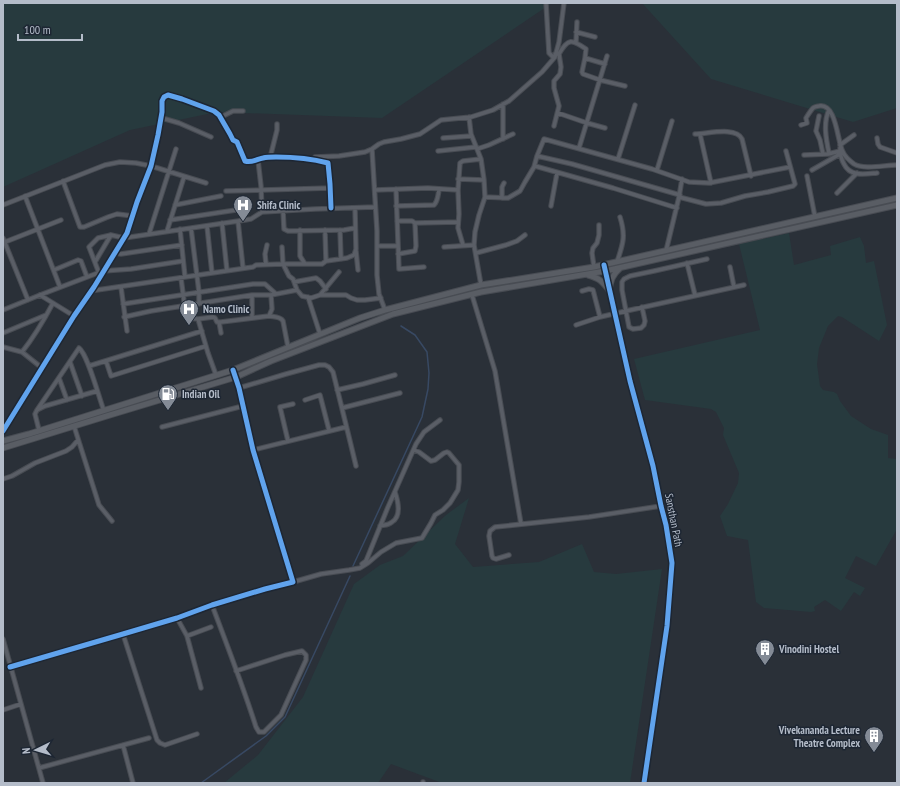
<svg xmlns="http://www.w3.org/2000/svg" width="900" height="786" font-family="'PT Sans Narrow',sans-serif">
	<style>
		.green { fill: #273a3e }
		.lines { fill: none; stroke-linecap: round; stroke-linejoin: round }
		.stream { stroke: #384963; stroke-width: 1.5 }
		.minor-casing { stroke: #484c53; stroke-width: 5.5 }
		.tertiary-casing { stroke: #484c53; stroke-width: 6 }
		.secondary-casing { stroke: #484c53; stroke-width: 7 }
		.minor { stroke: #5a5e66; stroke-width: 3.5 }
		.tertiary { stroke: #5a5e66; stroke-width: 4.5 }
		.secondary { stroke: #595d64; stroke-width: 5 }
		.cycleway-casing { stroke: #1d2633; stroke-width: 8 }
		.cycleway { stroke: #60a3ed; stroke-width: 5 }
		.labels { text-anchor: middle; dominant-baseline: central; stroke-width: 3; stroke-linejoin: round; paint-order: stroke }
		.poi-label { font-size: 11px; font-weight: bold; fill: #b4bcc9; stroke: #1d2633; text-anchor: start }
		.street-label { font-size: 11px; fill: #b4bcc9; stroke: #1d2633 }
	</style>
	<rect width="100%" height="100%" fill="#2a3038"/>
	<path class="green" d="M3 3H552L382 118 217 112 130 130 3 187Z
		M642 3H897V108L853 122 711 79Z
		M789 233 794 265 831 255 830 246 860 237 864 246 866 263 874 261 887 325 879 341 842 317 838 316 828 326 819 348 817 364 820 386 823 390 834 392 837 394 840 401 851 416 871 429 888 435V458L897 459V529L876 566 856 556 845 578 865 588 860 596 854 592 841 611 825 600 814 607 815 611 811 612 764 608 756 602 748 540 727 536 720 516 728 504 738 483 739 473 723 435 724 428 716 412 711 409 645 400 634 359 760 330 739 244Z
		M469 498 455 544 473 567 539 562 582 544 594 572 616 574 662 569 630 783H442L391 764 378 783H224L258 755 303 697 354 584 380 565 403 556 446 515Z"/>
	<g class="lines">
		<path class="stream" d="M353 566 422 417 428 389 429 373 427 352 415 335 401 326
			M201 783 266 736 285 717 350 576"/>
		<defs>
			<path id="minor" d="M546 3 549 53 554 58
				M576 32 595 37
				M576 42 577 22
				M555 54H559C568 38 572 39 586 49L585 58 582 72 583 74 600 80 625 86
				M585 58 605 64
				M558 113 587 123 605 128
				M819 116 816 131 820 140 823 154
				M221 117 233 111H243
				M469 117 471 134 481 159 484 180 485 197 479 215 475 232 474 245 481 285
				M162 118 179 123 211 137
				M801 125 807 123 806 118C808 115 811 110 813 108 814 107 818 106 819 106 837 103 837 142 843 152 845 157 850 161 854 164 864 170 885 165 897 165
				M554 126 559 106 554 88V81L560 74 561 67 559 54
				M695 134C707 134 736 126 742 139L751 176
				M700 134 711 183
				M443 138 471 136
				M877 138 878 144 880 147 897 153
				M503 139V104
				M840 145 854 135
				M579 148 607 56
				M840 148C840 154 841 159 844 164 850 177 865 174 877 173
				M372 149 377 231V275L379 294 385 310
				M477 149 489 145 513 134
				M438 151 476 147
				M829 153C826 139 823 123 829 110
				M804 155 828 154 840 151
				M537 156 572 164 680 195
				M270 158 277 130V124
				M618 159 635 105
				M258 160 261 186 262 212
				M313 160 315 157 339 156 365 152 372 149 379 144 384 142 401 139 420 134 441 120 471 117 493 110 509 101 542 72 555 57 559 42 564 3
				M535 166 613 188 677 208
				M657 170 672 121
				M812 170 840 154
				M807 176 815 217
				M458 179 484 180
				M63 181 80 227H84L108 217 117 214 133 216
				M396 189 399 269 424 267
				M375 190 428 188 458 190
				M226 191 330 188
				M837 193 857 173
				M25 196 60 287
				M485 197 508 198 520 191 525 182 534 167 537 156 544 139 652 169 689 182 709 183 790 167
				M679 197 706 204 721 203 745 196 768 192 793 186 795 184 786 151
				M502 198V187L504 183
				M3 205 105 165 120 162 136 163 151 166 206 183
				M175 205 221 196
				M396 206 434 205C438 201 438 195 439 190
				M551 206 557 173
				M283 210 284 229 288 231 344 230 355 228
				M170 220 236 210
				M238 221 243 268
				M397 221H412L415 223 416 246 415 251 398 254
				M222 223 227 271
				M415 223 458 222
				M207 226 212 273
				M191 228 199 292V304
				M180 229 185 277
				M300 230V256L305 264H322L326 261
				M325 230 326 261 347 258 354 255 356 249 355 208
				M340 230 341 259
				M167 231 184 177
				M149 234 176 149
				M3 238 28 300
				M5 242 61 220
				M463 245 458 228 459 214 458 190 460 163 463 161 481 159
				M377 246H398
				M282 247 283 264H305
				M444 247 474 245
				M356 251 358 270
				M666 251 679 197 682 179
				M114 253 121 254 182 245
				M476 253 506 245 517 241 525 235
				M95 262 111 235
				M617 262C623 244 626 236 620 217
				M687 263 695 295
				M266 264 265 254 267 245
				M594 267 592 253 593 248 597 243 599 235V225
				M730 267 734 287
				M54 270 78 260 81 261 87 277
				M99 273 89 247 98 238 111 235 124 238 245 220 251 219 262 212 315 209 375 207
				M181 278 186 316 188 318 198 319 213 317 215 318 217 322H221L269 316 272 309 271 295
				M294 282 316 278 320 281 326 289
				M121 287 127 331
				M90 291 253 267 256 265 283 264 289 276 293 279 297 290 302 296 311 298 320 295 339 272
				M582 291 589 289 593 290 600 317
				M40 295 74 316
				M320 295H346L351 298 357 300H365L381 298
				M472 295 495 371 521 524
				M308 297 320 334
				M123 304 253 284H265L275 293
				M642 307 645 321 644 325 641 328 633 329 629 327 622 290V282L624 279 630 276 654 271 707 259
				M3 310 40 295 103 271 131 269 183 261
				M269 316C274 317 280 316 283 321L288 347
				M124 317 151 311 252 295H271L297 290
				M252 318V295
				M198 319 208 353 216 375
				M219 322 221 333
				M576 325 600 317 626 311 744 285
				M3 333 46 315
				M3 347 22 352C34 337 44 320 53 303
				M22 352 42 368
				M106 361 111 376 206 346
				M70 362 82 396
				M89 366 202 331
				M59 378 67 400
				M239 388 286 374 319 365H325L329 367 333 372 349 437 356 466
				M337 390 363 384 395 375
				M305 400 320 395 329 430
				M342 408 400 393
				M37 410 79 348C88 355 99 398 104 411
				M74 426 99 505 112 521
				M162 427 243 406
				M39 430 35 414 37 410 45 406 97 391
				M3 431 74 316 94 287 127 233 137 202 151 166 158 135 162 112V101L164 97 168 95 182 99 214 111 219 115 230 134 233 140 237 142 245 161C252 163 257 159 263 158 267 157 272 157 276 157 292 157 313 159 328 163L330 184 331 208
				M288 441 280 407 293 404
				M253 450 346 427
				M3 479 12 476 35 463 66 451 72 447 78 440
				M380 526C384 525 389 525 392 522 402 516 398 501 395 492
				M509 555 496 559 493 558 492 556 489 536 490 531 495 527 589 517 661 506
				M362 564 366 561 388 507 416 444 424 432 440 420
				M293 582 321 574 349 570 360 568 368 563 381 552 396 543 422 538 431 523 435 515 443 510 450 503 458 490 459 482V465L449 453 447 452 444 453 435 460 431 461 419 452 414 450
				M212 605C227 645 243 686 256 727L259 732H264L281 715 306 660V655L302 651 285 655 236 671
				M177 618 187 636 201 688
				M123 634 157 740 160 743 165 745 197 734
				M187 636 211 627
				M3 639 43 783
				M10 667 123 634 177 618 212 605 265 589 293 582 253 450 239 388 233 370
				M3 710 21 704
				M123 745 133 783
				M39 768 149 738
				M423 782V783"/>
			<path id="tertiary" d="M605 268 630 381 653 466 661 506 666 525 672 563 667 626 644 783"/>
			<path id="secondary" d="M588 275C599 278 602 281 609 290
				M609 290C611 280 612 275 620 268
				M3 441 29 434 233 370 360 318 385 310 481 285 594 267 897 198
				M3 448 110 415 236 377 271 361 393 314 481 292 605 271 897 205"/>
		</defs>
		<use href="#minor" class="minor-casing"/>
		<use href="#tertiary" class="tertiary-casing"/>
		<use href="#secondary" class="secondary-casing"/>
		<use href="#minor" class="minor"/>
		<use href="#tertiary" class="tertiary"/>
		<use href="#secondary" class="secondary"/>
		<defs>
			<path id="cycleway" d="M604 265 630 381 653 466 661 506 666 525 672 563 667 626 644 783
				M3 431 74 316 94 287 127 233 137 202 151 166 158 135 162 112V101L164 97 168 95 182 99 214 111 219 115 230 134 233 140 237 142 245 161C252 163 257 159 263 158 267 157 272 157 276 157 292 157 313 159 328 163L330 184 331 208
				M10 667 123 634 177 618 212 605 265 589 293 582 253 450 239 388 233 370"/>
		</defs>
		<use href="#cycleway" class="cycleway-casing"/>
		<use href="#cycleway" class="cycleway"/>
	</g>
	<defs>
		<symbol id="hospital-pin" viewBox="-11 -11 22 30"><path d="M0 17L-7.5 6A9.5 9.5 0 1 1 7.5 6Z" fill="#848b96" stroke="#1d2633"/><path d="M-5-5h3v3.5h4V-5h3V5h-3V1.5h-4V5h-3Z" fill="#fff"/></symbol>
		<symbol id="fuel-pin" viewBox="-11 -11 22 30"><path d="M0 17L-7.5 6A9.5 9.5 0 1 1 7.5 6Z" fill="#848b96" stroke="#1d2633"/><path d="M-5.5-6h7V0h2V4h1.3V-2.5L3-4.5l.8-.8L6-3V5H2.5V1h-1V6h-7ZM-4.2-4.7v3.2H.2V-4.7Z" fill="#fff"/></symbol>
		<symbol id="building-pin" viewBox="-11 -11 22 30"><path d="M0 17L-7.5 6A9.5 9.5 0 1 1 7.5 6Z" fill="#848b96" stroke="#1d2633"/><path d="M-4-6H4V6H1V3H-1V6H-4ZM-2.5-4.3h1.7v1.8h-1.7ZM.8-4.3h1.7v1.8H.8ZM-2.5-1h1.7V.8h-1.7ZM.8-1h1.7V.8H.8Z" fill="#fff"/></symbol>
	</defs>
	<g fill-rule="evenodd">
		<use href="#hospital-pin" x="232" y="194" width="22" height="30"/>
		<use href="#hospital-pin" x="178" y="298" width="22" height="30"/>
		<use href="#fuel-pin" x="157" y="383" width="22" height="30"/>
		<use href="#building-pin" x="754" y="638" width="22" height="30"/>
		<use href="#building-pin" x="863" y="725" width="22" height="30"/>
	</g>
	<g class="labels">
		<g class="poi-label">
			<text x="257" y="205">Shifa Clinic</text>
			<text x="203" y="309">Namo Clinic</text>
			<text x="182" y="394">Indian Oil</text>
			<text x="779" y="649">Vinodini Hostel</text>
			<text x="860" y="730" text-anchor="end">Vivekananda Lecture<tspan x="860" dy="13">Theatre Complex</tspan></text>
		</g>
		<g class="street-label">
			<text transform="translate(674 520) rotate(79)">Sansthan Path</text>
		</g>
	</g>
	<rect width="900" height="786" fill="none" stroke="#b4bcc9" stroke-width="8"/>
	<g transform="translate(36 750) rotate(265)" stroke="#1d2633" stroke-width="3" paint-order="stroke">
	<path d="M0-3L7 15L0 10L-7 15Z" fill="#b4bcc9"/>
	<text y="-6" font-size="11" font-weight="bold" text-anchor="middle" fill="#b4bcc9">N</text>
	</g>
	<path d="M18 34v6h64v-6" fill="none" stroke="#b4bcc9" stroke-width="2"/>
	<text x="24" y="34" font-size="12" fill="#b4bcc9" stroke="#1d2633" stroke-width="3" paint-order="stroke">100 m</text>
</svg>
